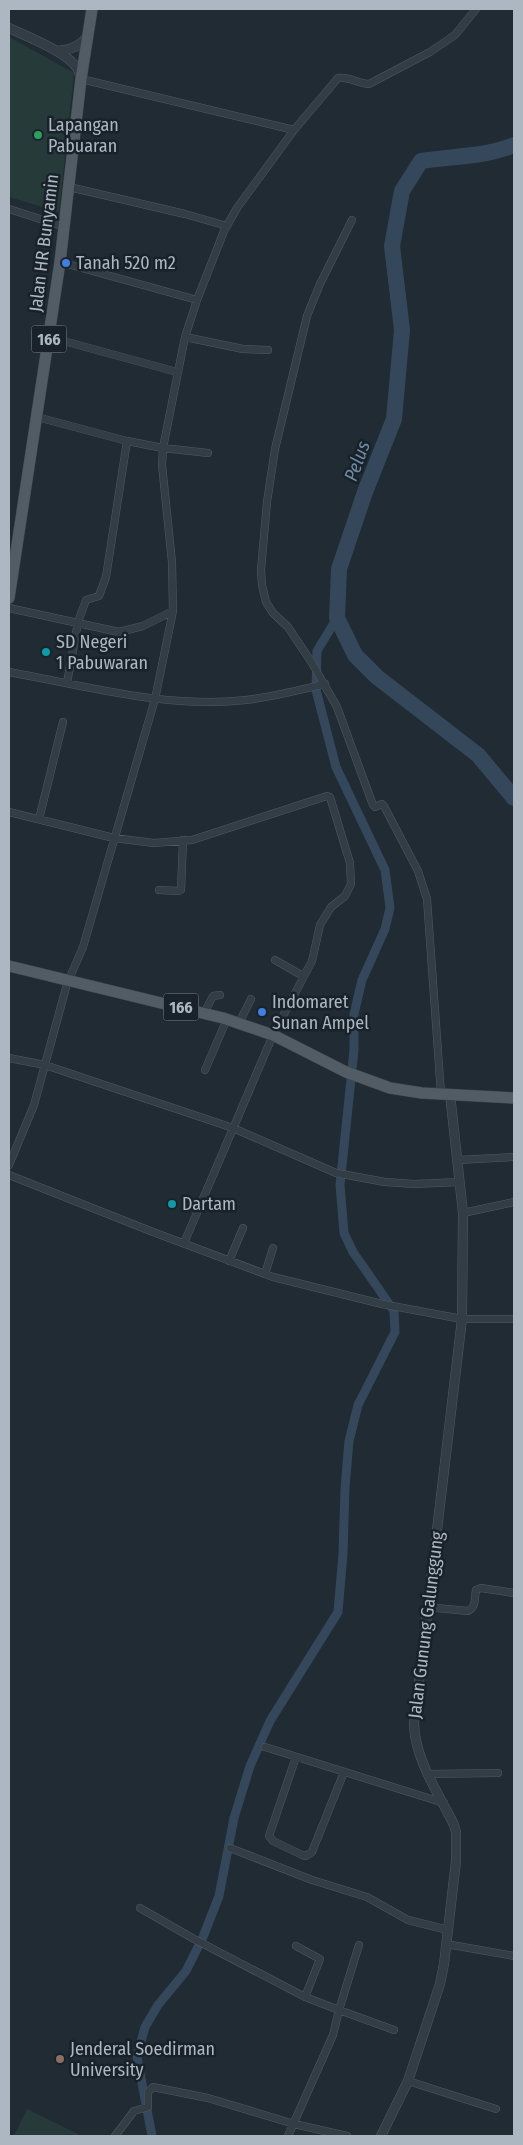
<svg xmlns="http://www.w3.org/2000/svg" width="523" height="2145" font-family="'Fira Sans Condensed',sans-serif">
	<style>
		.green { fill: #263b39 }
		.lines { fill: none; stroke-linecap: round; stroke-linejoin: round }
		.canal { stroke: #35485b; stroke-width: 9 }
		.river { stroke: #35485b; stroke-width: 16 }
		.minor-casing { stroke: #515a63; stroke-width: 8 }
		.tertiary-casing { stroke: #515a63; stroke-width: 10 }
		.primary-casing { stroke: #3d464f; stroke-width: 12 }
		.minor { stroke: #333d45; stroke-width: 7 }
		.tertiary { stroke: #333d45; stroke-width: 9 }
		.primary { stroke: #515c65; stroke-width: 11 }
		.leisure-dot { fill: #2e9e5b; stroke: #19222a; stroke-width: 2 }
		.shop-dot { fill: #3f7fe0; stroke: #19222a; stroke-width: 2 }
		.culture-dot { fill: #0f9aa8; stroke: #19222a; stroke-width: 2 }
		.education-dot { fill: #8d6e63; stroke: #19222a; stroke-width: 2 }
		.labels { text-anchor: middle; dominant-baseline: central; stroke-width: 5; stroke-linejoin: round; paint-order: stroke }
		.shield { fill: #19222a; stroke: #818a94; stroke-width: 1 }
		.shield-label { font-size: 16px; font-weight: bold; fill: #adb7c2 }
		.poi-label { font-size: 18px; fill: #adb7c2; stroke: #19222a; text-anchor: start }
		.street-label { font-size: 18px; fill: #adb7c2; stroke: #19222a }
		.water-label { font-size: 19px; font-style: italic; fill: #708ba5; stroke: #19222a }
	</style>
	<rect width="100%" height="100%" fill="#202b34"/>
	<path class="green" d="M9 37 74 73 59 212 9 197Z
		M27 2109 82 2136H14Z"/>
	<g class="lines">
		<path class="canal" d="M152 2136 137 2057 145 2027 158 2005 186 1971 203 1937 219 1896 234 1818 250 1766 270 1721 338 1612 343 1554 345 1488 349 1441 358 1405 395 1332 394 1311 353 1252 344 1233 340 1185 354 1050V1014L362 980 385 929 390 908 385 870 336 767 316 690 317 651 337 618"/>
		<path class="river" d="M514 145C486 157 452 156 421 161L402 191 392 246 402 330 394 419 365 492 339 569 337 618 355 655 377 677 478 755 514 798"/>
		<defs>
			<path id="minor" d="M81 79 294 130
				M69 187 185 214 227 226
				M9 209 65 227
				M352 220 320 284 307 316 275 449 267 502 261 570 262 585 266 602 273 613 288 627 312 663 337 707 373 805 375 807 382 804 384 806 418 871 427 899 441 1094
				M60 262 197 300
				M49 337 177 372
				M185 337 243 349 268 350
				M37 417 127 441 163 448 185 337 197 300 224 231 237 208 294 130 338 78C349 76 358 84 369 84L430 52 455 35 476 9
				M9 608 119 632 143 626 173 611
				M9 672C86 686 167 709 246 700 272 697 299 690 325 684
				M67 683 78 622 86 600 99 596 106 577 127 441
				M9 812 114 838 154 843 192 840 327 796 330 797 350 863 351 884 345 896 331 907 320 925 312 961 273 1035 184 1243
				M39 819 63 722
				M159 890 179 891 181 890 183 840
				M275 960 303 976
				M204 1013 213 996 220 995
				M239 1023 251 999
				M9 1058 45 1065 233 1128 336 1173 385 1182 414 1184 460 1182
				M205 1070 227 1019
				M457 1160 514 1157
				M9 1165 34 1105 67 984 83 947 155 699 173 611 172 562 162 465 163 448 208 453
				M9 1175 153 1232 273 1277 382 1304 462 1319H514
				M463 1213 514 1202
				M229 1261 243 1228
				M265 1274 273 1248
				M426 1607 468 1611C477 1606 474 1599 476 1590L481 1588 514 1593
				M265 1747 444 1803
				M296 1757 269 1836 273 1841 302 1855 306 1856 312 1852 344 1772
				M428 1774 498 1773
				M230 1848 312 1880 367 1897 408 1920 448 1930
				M140 1908 194 1939 305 1997 339 2010 333 2035 288 2136
				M446 1944 514 1956
				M359 1945 339 2010 394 2030
				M296 1946 320 1959 305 1997
				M408 2081 496 2109
				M115 2136 134 2111 148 2107V2092L153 2087 208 2098 294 2124 347 2136"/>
			<path id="tertiary" d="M9 28C27 37 78 55 80 76
				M57 51C69 50 82 46 88 35
				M381 2136 408 2081 440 1984 444 1964 456 1861V1832L454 1825C439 1794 415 1760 414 1724L462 1319 463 1213 450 1094"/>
			<path id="primary" d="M9 598 60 262 81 79 92 9
				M9 966 223 1018 273 1035 346 1072 390 1088 422 1093 514 1098"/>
		</defs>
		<use href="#minor" class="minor-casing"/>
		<use href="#tertiary" class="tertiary-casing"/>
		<use href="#primary" class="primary-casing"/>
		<use href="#minor" class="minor"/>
		<use href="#tertiary" class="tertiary"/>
		<use href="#primary" class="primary"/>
	</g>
	<circle class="leisure-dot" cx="38" cy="135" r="5"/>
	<g class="shop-dot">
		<circle cx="66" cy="263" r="5"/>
		<circle cx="262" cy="1012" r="5"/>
	</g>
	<g class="culture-dot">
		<circle cx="46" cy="652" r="5"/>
		<circle cx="172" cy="1204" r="5"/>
	</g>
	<circle class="education-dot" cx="60" cy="2059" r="5"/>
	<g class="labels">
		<g class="shield">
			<rect x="31.5" y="325.5" width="35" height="27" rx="4"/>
			<rect x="163.5" y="993.5" width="35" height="27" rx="4"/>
		</g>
		<g class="shield-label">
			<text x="49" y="339">166</text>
			<text x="181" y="1007">166</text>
		</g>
		<g class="poi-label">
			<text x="48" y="125">Lapangan<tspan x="48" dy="21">Pabuaran</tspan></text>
			<text x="76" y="263">Tanah 520 m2</text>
			<text x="56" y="642">SD Negeri<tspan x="56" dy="21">1 Pabuwaran</tspan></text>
			<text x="272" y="1002">Indomaret<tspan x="272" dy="21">Sunan Ampel</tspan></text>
			<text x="182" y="1204">Dartam</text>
			<text x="70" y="2049">Jenderal Soedirman<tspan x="70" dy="21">University</tspan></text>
		</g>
		<g class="street-label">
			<text transform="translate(44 243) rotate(-83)">Jalan HR Bunyamin</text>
			<text transform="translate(426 1625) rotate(-83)">Jalan Gunung Galunggung</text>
		</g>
		<g class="water-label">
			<text transform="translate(357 461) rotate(-70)">Pelus</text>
		</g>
	</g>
	<rect width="523" height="2145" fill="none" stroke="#adb7c2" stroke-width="20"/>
</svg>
